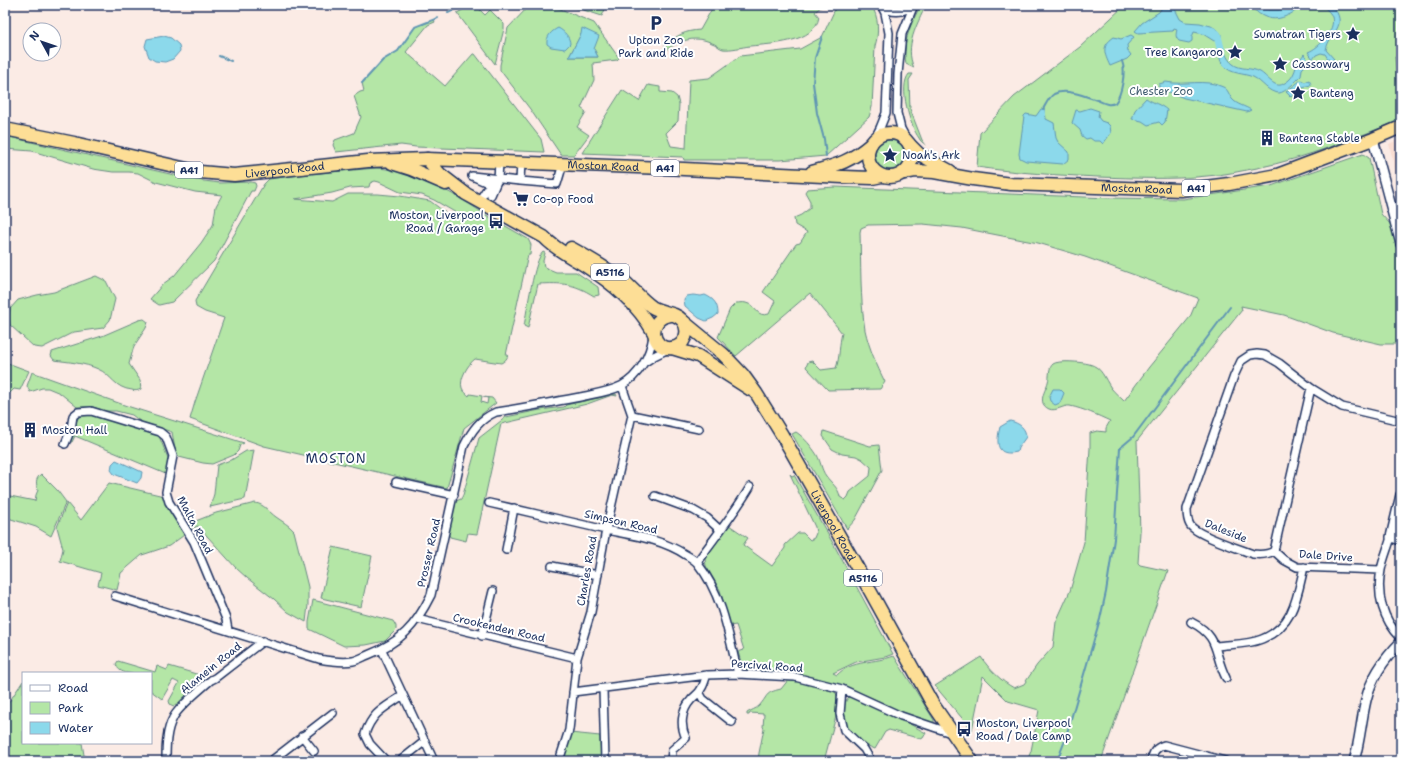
<svg xmlns="http://www.w3.org/2000/svg" width="1406" height="766" font-family="'Shantell Sans',sans-serif">
	<style>
		.built { fill: #f9ddd2 }
		.green { fill: #b4e6a6; stroke: #688a82; fill-rule: evenodd }
		.water { fill: #8cd9eb; stroke: #5f95b3 }
		.lines { fill: none; stroke-linecap: round; stroke-linejoin: round }
		.stream { stroke: #5f95b3; stroke-width: 2 }
		.canal { stroke: #8cd9eb; stroke-width: 8 }
		.street-casing { stroke: #1b2f5e; stroke-width: 10 }
		.secondary-casing { stroke: #1b2f5e; stroke-width: 12 }
		.highway-casing { stroke: #1b2f5e; stroke-width: 15 }
		.street { stroke: #fff; stroke-width: 7 }
		.secondary { stroke: #fff; stroke-width: 9 }
		.highway { stroke: #fdde96; stroke-width: 12 }
		.labels { text-anchor: middle; dominant-baseline: central; stroke-width: 4; stroke-linejoin: round; paint-order: stroke }
		.shield { fill: #fff; stroke: #5f6d8e; stroke-width: 1 }
		.shield-label { font-size: 10px; font-weight: bold; fill: #1b2f5e }
		.poi-label { font-size: 11px; fill: #1b2f5e; stroke: #fff; text-anchor: start }
		.park-label { font-size: 11px; fill: #415d70; stroke: #fff }
		.street-label { font-size: 11px; fill: #1b2f5e; stroke: #fff }
		.quarter-label { font-size: 13px; letter-spacing: 1px; fill: #1b2f5e; stroke: #fff }
	</style>
	<rect width="100%" height="100%" fill="#fbebe5"/>
	<filter id="ink" filterUnits="userSpaceOnUse"><feTurbulence type="fractalNoise" baseFrequency=".025" numOctaves="2"/><feDisplacementMap in="SourceGraphic" scale="8" xChannelSelector="R" yChannelSelector="G"/><feConvolveMatrix kernelMatrix="1 2 1 2 8 2 1 2 1" color-interpolation-filters="sRGB"/></filter>
	<g filter="url(#ink)">
		<path class="built" d="M1401 138V213L1399 214 1398 183 1389 144Z"/>
		<path class="green" d="M472 5H475L485 15 490 10 504 24V29L495 64 457 13Z
			M526 5H551L594 23 619 58 617 60 593 63 594 80 581 108 586 112 577 127 589 135 574 155H561L530 109 500 70V65L508 28 528 7ZM581 34 594 49 598 57H569Z
			M568 5H607L602 16Z
			M714 5H823L815 12 819 17C815 43 771 44 750 46 742 47 731 50 723 49 719 48 716 44 712 43 696 35 680 40 666 50L665 45C678 35 684 31 700 30Z
			M837 5H871C879 16 879 34 875 46L872 107 869 117 826 156 780 160H684L683 157 582 153 622 90 639 101 648 85 660 87V92L672 93 677 97 679 104 678 121 666 133 671 146 686 148 689 80 709 78 740 56 800 49 822 37Z
			M921 5H926C917 25 904 46 914 68L906 64C902 42 911 23 921 5Z
			M1125 5H1401V54L1395 57 1399 100 1401 109V120C1354 138 1307 158 1257 168 1241 171 1224 175 1207 176 1171 180 1134 178 1098 177 1057 175 1017 173 977 167L980 133 1014 97 1080 47Z
			M434 20 435 22 428 25 406 52 445 86 473 54H475L541 139 544 152 416 147 401 145 336 152 333 145 335 140 354 133 361 117 354 96 360 92 364 91 362 83 383 60 398 51 415 27Z
			M909 74H913L909 80 910 109 922 140 926 145C923 143 920 141 919 138 910 126 898 87 909 74Z
			M5 136 196 180 220 183 251 182 255 183 256 186 254 191H251L214 261 172 302 159 305 150 299 163 284 174 276 201 243 213 225 216 206 222 195 195 192 156 182 138 173 129 172H113L93 169 32 151 5 149Z
			M875 155a15 15 0 1 1 30 0a15 15 0 1 1-30 0Z
			M1363 154 1369 158 1381 214 1391 225 1397 240 1401 256V344H1381L1333 333 1284 315 1241 306 1242 310 1137 441 1140 532 1138 563 1140 565 1168 571 1101 761H1027L1031 751 1039 710 1008 701 983 676 972 730 935 686 981 657C989 669 1001 681 1014 688L1024 684 1037 665 1053 647 1056 622 1070 591 1084 542 1090 448V433L1097 431 1106 432V428L1110 421C1097 415 1084 409 1070 406 1063 405 1056 412 1049 409 1036 403 1046 390 1048 382 1050 376 1048 368 1053 364 1058 360 1082 362 1089 364 1102 367 1104 378 1111 388 1115 393 1120 397 1124 401L1149 367 1190 317 1198 298 1085 257 1038 243 962 228 923 224 868 225 861 228 860 232C861 264 860 298 865 330 869 348 877 366 885 382L880 389 828 390 806 367 808 362 812 361 821 370 836 368C840 358 839 344 842 333L810 293 736 356 718 337 730 309 736 303C739 303 743 302 746 303 756 305 756 318 769 314L775 301 763 292 796 244 800 243 807 232 795 225 794 218 801 215 810 208V201L805 192 807 189 835 187 1109 198 1183 199 1271 186Z
			M376 168C419 170 462 199 497 222V224L500 226 502 224 528 239 531 245 530 255H528L506 355H508C507 359 505 361 501 363L475 359C468 364 459 379 462 388 463 391 467 394 469 396L470 394 482 396 481 402 487 404 488 398 483 397 492 398 496 403 464 428 447 488 264 446 190 419 195 402 224 318 205 312 196 307 195 301 264 184 269 179 308 174ZM375 181 379 182 400 192 422 195 434 200 470 221 446 213 430 201 400 196 378 194H348L332 202 295 199 332 193 350 188 369 187 370 183Z
			M543 252 545 253 543 261 544 267 556 272H576L598 287 599 295 594 296C573 283 563 283 538 284L528 328 524 326C527 311 534 260 543 252Z
			M96 276 106 281 115 299 110 320 103 328 74 332 42 348 34 347 10 325 9 316 10 309 18 300 37 295 54 292Z
			M144 319 148 322 146 328 134 346 129 364 140 380 141 389C137 391 135 391 132 390 114 388 112 375 98 369 85 363 68 362 54 360L51 356 52 352 102 336 139 320Z
			M5 362 29 371 20 390 14 389 9 394 5 396Z
			M32 372 127 406 244 443 240 445 238 451 234 455 212 464 203 463 179 457 176 455 172 432 141 422 132 415 116 411H105L93 407H77L60 393 48 388H42L30 392 27 386Z
			M616 394 617 396 612 395 587 404 501 424 477 534 468 533 466 541 450 537V536L448 535 456 501 461 499 463 495 479 438 506 417 540 410 564 407 566 405Z
			M81 414 95 415 159 436 168 458V475L75 436 72 442H70L69 439 78 418Z
			M824 431 870 446 879 445 882 470 855 520 847 529 792 434 796 432C804 437 812 447 817 455 821 462 821 469 826 476 831 483 839 488 840 497L845 500 848 497 850 492 870 476 871 467 862 459 856 456 842 454 832 449 823 436Z
			M254 450 245 499 210 507 214 494 217 465 233 459 246 451Z
			M41 474 57 490 66 502 51 536 36 527 5 517V495L35 501 36 495 38 490C36 483 35 479 41 474Z
			M790 474 792 476 794 475 834 545 893 654 885 657 856 662 833 673 837 675C851 660 876 663 894 656L934 720V724L929 727C889 706 851 685 807 676 788 671 768 671 748 671L742 665 738 652 744 650 736 625 730 626 720 590 706 566 705 559 729 525 748 538 743 545 772 566 785 548V545L798 533H803L810 540 814 538 816 533 815 527Z
			M109 483 164 496 187 533 169 546 142 555 121 573 117 590 98 585 101 573 60 561 63 549 57 527 67 503 81 520Z
			M255 503C264 504 269 512 276 517 283 522 289 525 294 531L308 587V605L306 622 288 612 274 599 247 578 236 568 198 526 191 529 188 524 216 513Z
			M333 547 372 556 361 607 321 598Z
			M313 600 393 621 396 626V630L385 641 366 645 344 646 309 629V622Z
			M118 661 155 672 157 666 167 670 169 666 203 676 204 680 192 689 177 704 173 706 170 704 169 701 179 683 173 680 162 699 151 691V673C140 673 119 677 116 664Z
			M789 679 832 689V690L836 693 837 696 836 716 824 761H758L759 753 764 728 763 727 764 714 750 713 749 715H747V713C751 710 756 709 759 706 769 695 764 693 781 689Z
			M23 681V743H82L85 761H5V708Z
			M849 697C865 697 909 724 926 733L923 738 921 739 889 730 885 732 875 749C866 745 855 741 849 732 843 725 841 704 849 697Z
			M570 733 600 736 601 761H562Z"/>
		<path class="water" d="M1164 5H1173L1180 19 1185 22 1200 23 1211 26 1218 30 1221 34V37L1214 41 1203 34 1194 32 1192 37V41L1189 43 1179 41C1175 37 1176 35 1177 29L1174 28 1173 31 1138 33 1135 31 1142 23 1159 12Z
			M1252 5H1259L1263 9 1270 10H1279L1290 5H1305C1292 13 1279 24 1263 16 1258 14 1255 9 1250 8Z
			M1326 5H1332C1350 27 1329 32 1326 50L1334 59 1330 62 1325 54 1321 53 1316 55 1313 59 1308 52C1319 48 1336 30 1332 17 1331 13 1327 10 1324 7Z
			M558 28C564 31 570 37 570 44L565 49 551 47 547 44C546 36 552 31 558 28Z
			M582 28 599 36 594 49 598 57H569L581 34Z
			M1131 35 1134 37 1127 45 1128 51 1131 55 1127 59 1110 66C1104 53 1101 46 1114 37L1121 39Z
			M164 36 171 38 179 45 180 51 173 59 165 62 155 61 149 57 145 46 147 39Z
			M1222 42C1224 49 1226 59 1233 64 1240 70 1251 67 1260 72 1267 76 1275 89 1283 84 1293 79 1294 73 1297 64 1298 61 1302 57 1304 54L1309 62 1302 69 1301 76C1297 80 1285 93 1279 93 1268 93 1262 81 1253 77 1243 73 1231 74 1224 66 1219 61 1219 52 1217 46Z
			M1301 80 1305 82 1309 80 1311 84V85L1302 87 1291 97 1286 92Z
			M1166 82C1184 86 1205 78 1223 87 1228 89 1229 95 1232 99 1237 105 1245 106 1251 110L1247 112 1184 98 1159 88V84Z
			M1146 98C1153 103 1160 104 1167 110L1165 122 1162 125 1159 122 1148 125 1142 121 1132 119 1135 110Z
			M1090 108 1099 111 1098 117 1101 121 1107 123 1110 126 1111 133 1103 144 1100 141H1094L1090 138 1086 139 1082 136 1080 130 1072 123 1076 110 1080 111Z
			M1041 109H1045L1046 119 1054 123 1056 138 1058 142 1069 152V159L1063 164 1026 161 1020 158 1019 154 1024 116 1026 114 1036 116Z
			M693 295 701 296 705 295C714 299 718 304 718 314L713 318 706 321 699 318 685 306 684 300 687 296Z
			M1053 389H1060L1064 393 1060 403 1055 405 1050 401 1049 397Z
			M1010 421C1019 423 1026 428 1026 437L1018 448 1017 452C996 457 996 443 1000 427Z
			M116 460 142 472 141 478 137 483 114 474 111 470 112 464Z"/>
		<g class="lines">
			<path class="stream" d="M448 13 464 5
				M822 37 815 58 813 83 817 113 824 139 826 156
				M219 56 231 61
				M362 83 383 60 398 51 415 27 438 18
				M1043 109C1046 104 1049 97 1054 94 1066 88 1085 96 1097 100 1104 103 1108 106 1115 103 1122 94 1126 71 1122 61
				M1057 761 1064 743 1100 619 1106 592 1114 539 1120 448 1133 437 1230 307"/>
			<path class="canal" d="M1212 31 1217 34 1222 54"/>
			<defs>
				<path id="street" d="M882 6C892 14 903 13 913 5
					M874 140 880 128 886 113 887 89 889 33 885 13 881 5
					M907 140 901 129 897 113 898 74 902 34 914 5
					M521 162 520 181 557 184 563 164
					M491 195 498 179 499 162
					M479 201 490 184 472 176 520 181
					M645 362 654 356 670 348
					M1311 388 1274 551C1267 555 1261 555 1253 554 1240 549 1196 535 1190 525 1187 520 1187 514 1187 509L1234 376 1241 361 1250 355 1257 354 1265 355 1279 363 1311 388 1342 407 1401 421
					M632 415 699 429
					M65 444 71 429 73 416 78 412 91 411 160 432 166 437 173 456 166 492 169 502 194 542 226 619 228 630
					M396 482 454 495
					M655 496 693 510 707 518 720 530
					M489 503C524 511 558 519 593 527 625 535 657 536 686 555 690 557 695 560 698 564 723 595 729 637 738 674
					M1391 537C1388 548 1383 559 1381 570 1376 595 1383 620 1401 638
					M506 550 514 508
					M1274 551 1284 560 1297 567 1381 570
					M697 562C715 537 734 514 750 487
					M552 566 598 575
					M115 596 319 659C330 661 342 663 353 661 358 660 363 657 368 655 401 642 415 627 431 595L464 446C472 430 480 419 496 412 524 408 552 402 580 397 593 394 609 392 621 386 639 376 650 356 653 336
					M417 619 577 658
					M1191 622C1221 637 1213 653 1226 678
					M482 636 493 591
					M1216 646C1230 644 1248 645 1262 639 1294 626 1297 597 1304 567
					M382 650 434 761
					M603 689 605 761
					M842 689 840 714 844 730 864 749 871 761
					M573 692 707 675 738 674 795 677 842 689 901 716 951 733
					M699 692 703 699 732 722
					M302 736 314 751
					M166 761C166 747 166 731 173 718 178 707 201 689 211 680L215 678 263 641
					M271 761 333 713
					M386 761 370 744 365 734C373 711 385 708 403 695
					M400 761 425 741
					M559 761 569 730 577 658 591 612 606 530 632 415 622 386
					M671 761 672 750 686 738C680 726 681 711 691 700 694 696 699 694 701 689 704 685 705 679 707 675
					M1151 761C1153 752 1155 748 1164 745L1225 761"/>
				<path id="secondary" d="M1373 139 1401 244
					M1401 495 1391 537 1401 540
					M1354 761C1360 741 1361 721 1366 700 1371 678 1385 658 1401 642"/>
				<g id="highway">
					<path id="s1" d="M5 129 74 143 200 172 234 175 368 161 427 159 664 168 843 177 872 178 882 176"/>
					<circle cx="890" cy="155" r="22"/>
					<path d="M909 144 919 154 950 171"/>
					<path d="M427 159 440 174 466 194 544 237C556 250 570 256 584 265 612 283 637 303 654 333"/>
					<path d="M392 163 411 169 446 184"/>
					<path d="M812 172C837 165 850 162 871 144"/>
					<path id="s2" d="M904 173 915 171 934 172 973 179 1011 184 1181 190 1229 184 1277 175 1373 139 1401 127"/>
					<path d="M571 248C589 258 608 269 625 282 634 290 642 300 652 307 661 313 675 312 682 320 691 330 685 346 672 348 651 351 646 317 671 315"/>
					<path id="s3" d="M684 322 723 354 743 375 756 393 782 435 853 560 932 703 972 761"/>
					<path d="M672 348 698 356 751 390"/>
				</g>
			</defs>
			<use href="#street" class="street-casing"/>
			<use href="#secondary" class="secondary-casing"/>
			<use href="#highway" class="highway-casing"/>
			<use href="#street" class="street"/>
			<use href="#secondary" class="secondary"/>
			<use href="#highway" class="highway"/>
		</g>
	</g>
	<defs>
		<symbol id="parking-bare" viewBox="-9 -9 18 18"><path d="M-3.5-5.5H1a3.5 3.5 0 0 1 0 7H-1V5.5H-3.5ZM-1-3.4V-.6H.8a1.4 1.4 0 0 0 0-2.8Z" fill="#1b2f5e" stroke="#fff" stroke-width="2.5" paint-order="stroke"/></symbol>
		<symbol id="sight-bare" viewBox="-9 -9 18 18"><path d="M0-6L1.8-2.2L6-1.7L2.9 1.2L3.7 5.4L0 3.3L-3.7 5.4L-2.9 1.2L-6-1.7L-1.8-2.2Z" fill="#1b2f5e" stroke="#fff" stroke-width="2.5" paint-order="stroke"/></symbol>
		<symbol id="building-bare" viewBox="-9 -9 18 18"><path d="M-4-6H4V6H1V3H-1V6H-4ZM-2.5-4.3h1.7v1.8h-1.7ZM.8-4.3h1.7v1.8H.8ZM-2.5-1h1.7V.8h-1.7ZM.8-1h1.7V.8H.8Z" fill="#1b2f5e" stroke="#fff" stroke-width="2.5" paint-order="stroke"/></symbol>
		<symbol id="supermarket-bare" viewBox="-9 -9 18 18"><path d="M-6-5.5h2.5l.6 2H6L4.5 2H-2.5L-4.4-4H-6ZM-1.5 3.2a1.3 1.3 0 1 0 .1 0ZM3 3.2a1.3 1.3 0 1 0 .1 0Z" fill="#1b2f5e" stroke="#fff" stroke-width="2.5" paint-order="stroke"/></symbol>
		<symbol id="bus-bare" viewBox="-9 -9 18 18"><path d="M-5-6H5V4H4V6H2V4H-2V6H-4V4H-5ZM-3.5-4V0h7V-4ZM-3.5 1.2v1.5H-2V1.2ZM2 1.2v1.5H3.5V1.2Z" fill="#1b2f5e" stroke="#fff" stroke-width="2.5" paint-order="stroke"/></symbol>
	</defs>
	<g fill-rule="evenodd">
		<use href="#parking-bare" x="645" y="12" width="22" height="22"/>
		<use href="#sight-bare" x="1342" y="23" width="22" height="22"/>
		<use href="#sight-bare" x="1224" y="41" width="22" height="22"/>
		<use href="#sight-bare" x="1269" y="53" width="22" height="22"/>
		<use href="#sight-bare" x="1287" y="82" width="22" height="22"/>
		<use href="#building-bare" x="1256" y="127" width="22" height="22"/>
		<use href="#sight-bare" x="879" y="144" width="22" height="22"/>
		<use href="#supermarket-bare" x="510" y="188" width="22" height="22"/>
		<use href="#bus-bare" x="485" y="210" width="22" height="22"/>
		<use href="#building-bare" x="19" y="419" width="22" height="22"/>
		<use href="#bus-bare" x="953" y="718" width="22" height="22"/>
	</g>
	<g class="labels">
		<g class="shield">
			<rect x="651" y="160" width="28" height="16" rx="3"/>
			<rect x="175" y="162" width="28" height="16" rx="3"/>
			<rect x="1182" y="180" width="28" height="16" rx="3"/>
			<rect x="591" y="264" width="38" height="16" rx="3"/>
			<rect x="844" y="570" width="38" height="16" rx="3"/>
		</g>
		<g class="shield-label">
			<text x="665" y="168">A41</text>
			<text x="189" y="170">A41</text>
			<text x="1196" y="188">A41</text>
			<text x="610" y="272">A5116</text>
			<text x="863" y="578">A5116</text>
		</g>
		<g class="poi-label">
			<text x="1341" y="34" text-anchor="end">Sumatran Tigers</text>
			<text x="656" y="40" text-anchor="middle">Upton Zoo<tspan x="656" dy="13">Park and Ride</tspan></text>
			<text x="1223" y="52" text-anchor="end">Tree Kangaroo</text>
			<text x="1292" y="64">Cassowary</text>
			<text x="1310" y="93">Banteng</text>
			<text x="1279" y="138">Banteng Stable</text>
			<text x="902" y="155">Noah's Ark</text>
			<text x="533" y="199">Co-op Food</text>
			<text x="484" y="215" text-anchor="end">Moston, Liverpool<tspan x="484" dy="13">Road / Garage</tspan></text>
			<text x="42" y="430">Moston Hall</text>
			<text x="976" y="723">Moston, Liverpool<tspan x="976" dy="13">Road / Dale Camp</tspan></text>
		</g>
		<g class="park-label">
			<text x="1161" y="91">Chester Zoo</text>
		</g>
		<g class="street-label">
			<text stroke="none"><textPath href="#s1" startOffset="604">Moston Road</textPath></text>
			<text stroke="none"><textPath href="#s1" startOffset="285">Liverpool Road</textPath></text>
			<text stroke="none"><textPath href="#s2" startOffset="234">Moston Road</textPath></text>
			<text transform="translate(621 522) rotate(13)">Simpson Road</text>
			<text transform="translate(195 525) rotate(62)">Malta Road</text>
			<text stroke="none"><textPath href="#s3" startOffset="255">Liverpool Road</textPath></text>
			<text transform="translate(1226 531) rotate(22)">Daleside</text>
			<text transform="translate(429 553) rotate(-77)">Prosser Road</text>
			<text transform="translate(1326 556) rotate(4)">Dale Drive</text>
			<text transform="translate(587 571) rotate(-80)">Charles Road</text>
			<text transform="translate(499 628) rotate(13)">Crookenden Road</text>
			<text transform="translate(767 666) rotate(4)">Percival Road</text>
			<text transform="translate(211 668) rotate(-39)">Alamein Road</text>
		</g>
		<g class="quarter-label">
			<text x="336" y="458">MOSTON</text>
		</g>
	</g>
	<rect width="1406" height="766" fill="none" stroke="#fff" stroke-width="20"/>
	<rect x="10" y="10" width="1386" height="746" fill="none" stroke="#1b2f5e" stroke-width="1.5" filter="url(#ink)"/>
	<rect x="22" y="672" width="130" height="72" fill="#ffffff" stroke="#a4acbf"/>
	<rect x="30" y="685" width="20" height="6" fill="#ffffff" stroke="#a4acbf"/>
	<text x="58" y="692" font-size="12" fill="#1b2f5e">Road</text>
	<rect x="30" y="702" width="20" height="12" fill="#b4e6a6" stroke="#a4acbf"/>
	<text x="58" y="712" font-size="12" fill="#1b2f5e">Park</text>
	<rect x="30" y="722" width="20" height="12" fill="#8cd9eb" stroke="#a4acbf"/>
	<text x="58" y="732" font-size="12" fill="#1b2f5e">Water</text>
	<g transform="translate(42 42) rotate(310)"><circle r="19" fill="#ffffff" stroke="#a4acbf"/>
	<path d="M0-3L7 15L0 10L-7 15Z" fill="#1b2f5e"/>
	<text y="-6" font-size="11" font-weight="bold" text-anchor="middle" fill="#1b2f5e">N</text>
	</g>
</svg>
